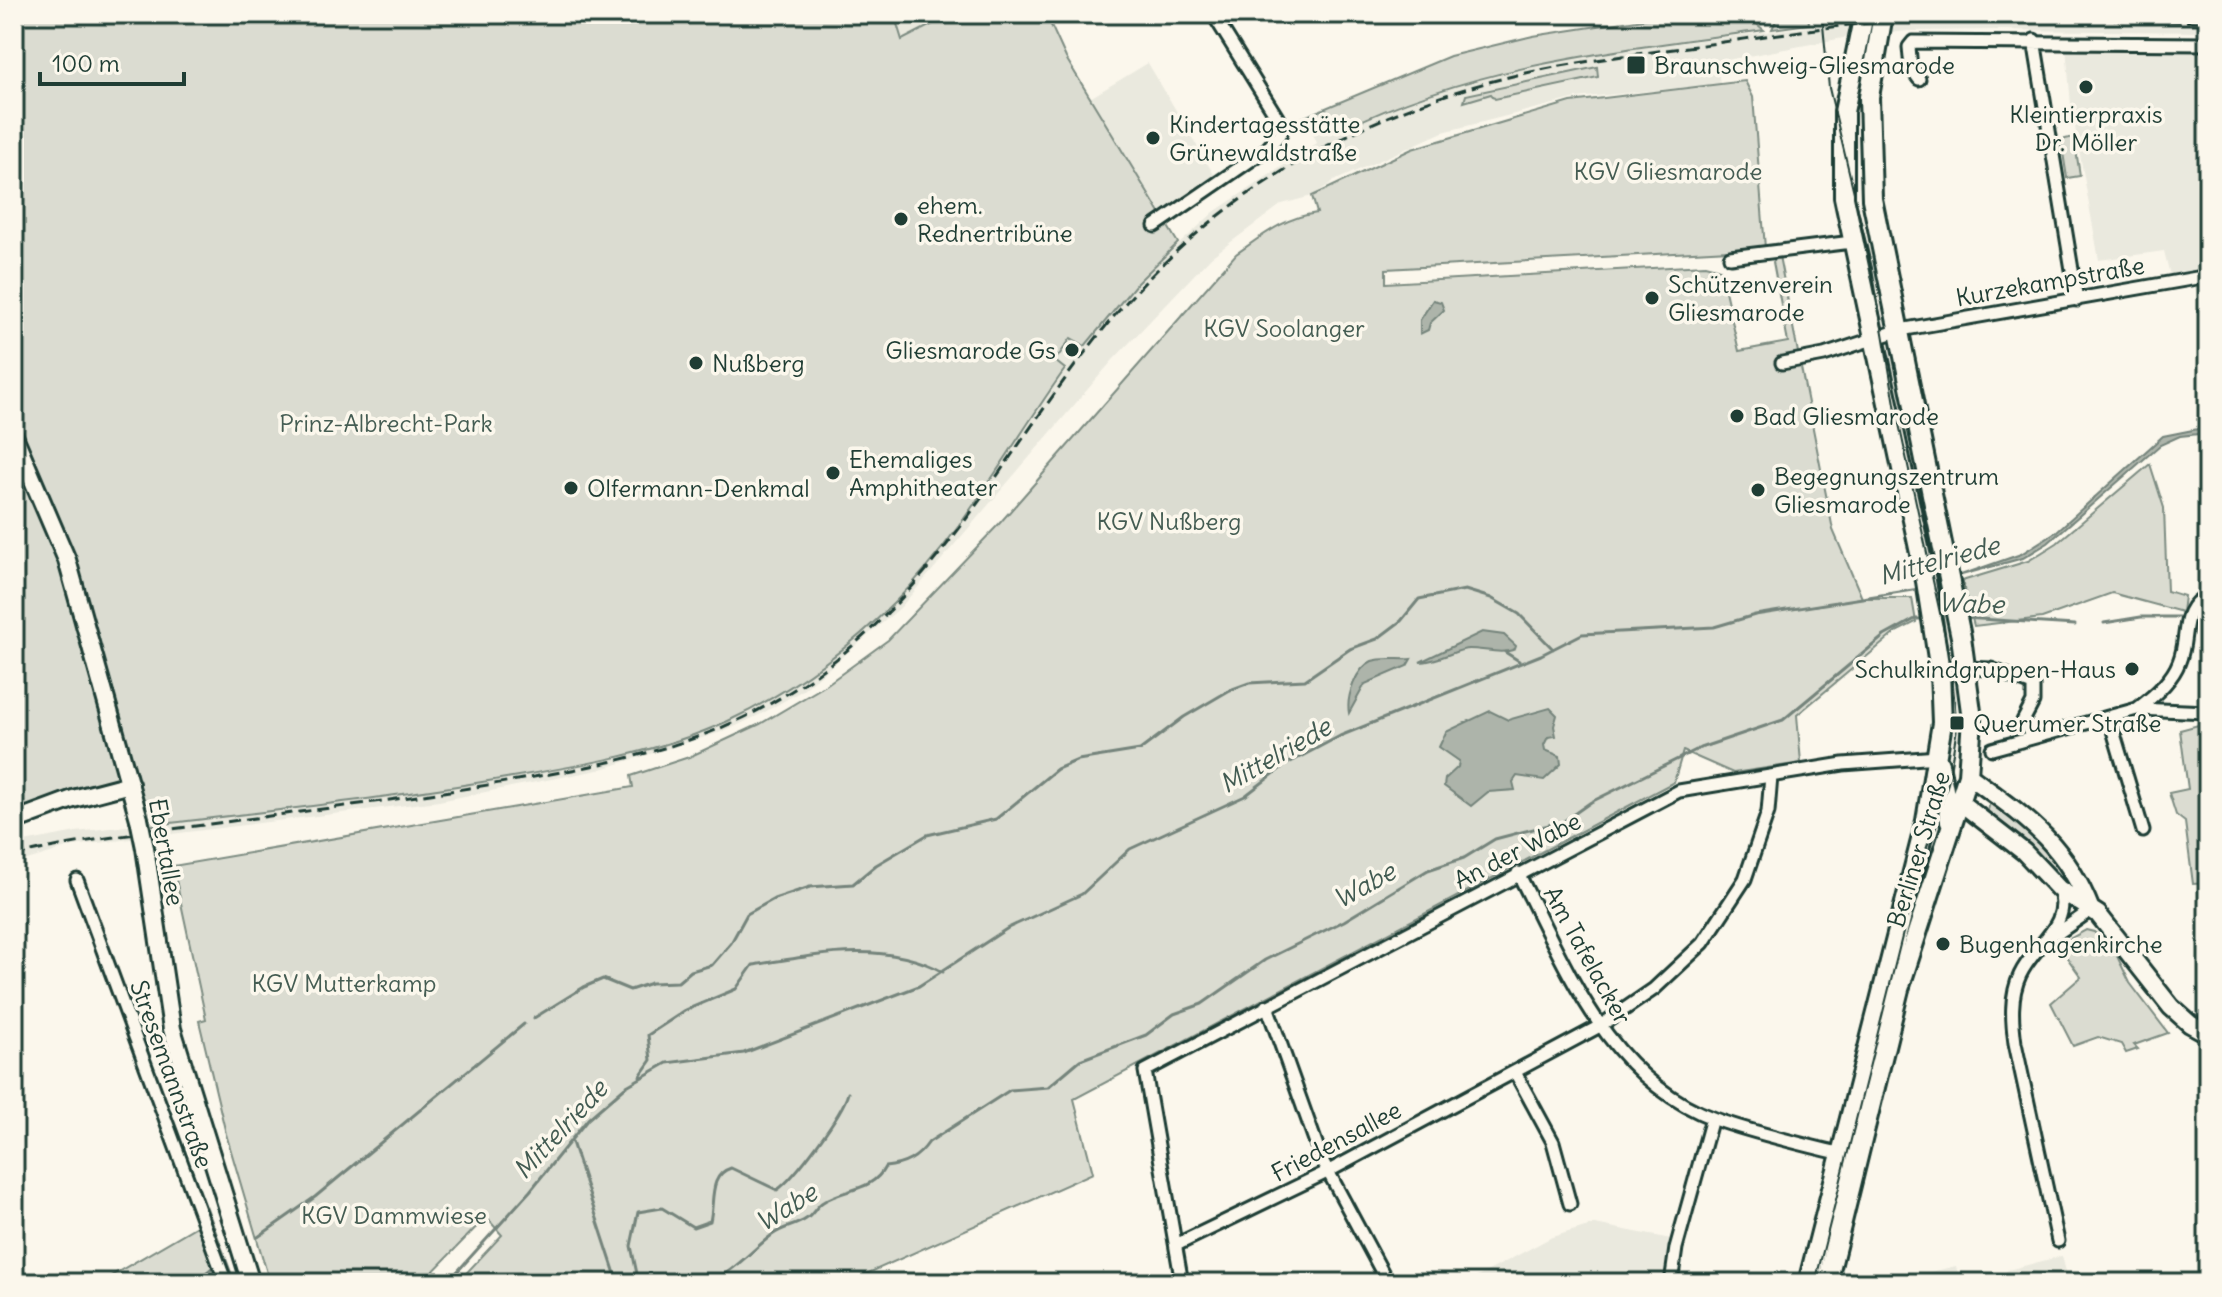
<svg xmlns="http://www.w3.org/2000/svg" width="2222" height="1297" font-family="Delius,sans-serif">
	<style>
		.built { fill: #eae9de }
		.green { fill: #dbdcd1; stroke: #7d8c82; stroke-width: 2 }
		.water { fill: #adb4aa; stroke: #74847b; stroke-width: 2 }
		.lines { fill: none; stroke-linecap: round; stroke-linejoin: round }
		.stream { stroke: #74847b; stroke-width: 3 }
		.street-casing { stroke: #1f3d34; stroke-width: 17 }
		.secondary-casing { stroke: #1f3d34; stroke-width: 22 }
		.primary-casing { stroke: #1f3d34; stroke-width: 24 }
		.street { stroke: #fbf7ec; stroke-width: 11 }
		.secondary { stroke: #fbf7ec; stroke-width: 16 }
		.primary { stroke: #fbf7ec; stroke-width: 18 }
		.tram { stroke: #1f3d34; stroke-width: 2 }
		.rail { stroke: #1f3d34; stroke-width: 3; stroke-dasharray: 12 6; stroke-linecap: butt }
		.secondary-bridge-casing { stroke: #1f3d34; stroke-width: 22; stroke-linecap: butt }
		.secondary-bridge { stroke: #fbf7ec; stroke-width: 16 }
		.poi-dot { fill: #1f3d34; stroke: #fbf7ec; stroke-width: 3 }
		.labels { text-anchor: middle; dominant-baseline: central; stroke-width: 7; stroke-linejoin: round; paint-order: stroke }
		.poi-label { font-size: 24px; fill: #1f3d34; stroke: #fbf7ec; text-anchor: start }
		.park-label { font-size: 24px; fill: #455d53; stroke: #fbf7ec }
		.street-label { font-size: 24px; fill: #1f3d34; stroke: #fbf7ec }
		.water-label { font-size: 26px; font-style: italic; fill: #425b52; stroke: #fbf7ec }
	</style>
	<rect width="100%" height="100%" fill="#fbf7ec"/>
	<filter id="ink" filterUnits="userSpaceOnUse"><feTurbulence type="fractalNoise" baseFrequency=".0125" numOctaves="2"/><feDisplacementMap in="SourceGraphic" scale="16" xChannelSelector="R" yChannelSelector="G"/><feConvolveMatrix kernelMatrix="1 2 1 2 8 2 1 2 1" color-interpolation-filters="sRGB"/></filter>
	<g filter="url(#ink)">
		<path class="built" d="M894 14H952L904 51Z
			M1908 14 2208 19V32L1996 30 1908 31 1843 38 1717 62 1720 84 1577 98 1443 132 1334 181 1312 196 1282 204 1211 257 1112 361 900 608 803 690 763 713 728 730 598 770 439 801 73 846 14 864V844L76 832 433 790 558 769 664 744 724 723 798 683 894 602 939 551 1065 369 1055 362 1072 338 1085 345 1136 284 1214 212 1317 143 1311 130 1338 117 1345 129 1418 96 1510 69 1608 52Z
			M2066 47 2208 50V330L2194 284 2173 287 2164 251 2099 260 2071 105Z
			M1148 63 1216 178 1157 214 1090 98Z
			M1595 1224 1671 1239 1663 1283H1466L1552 1237Z
			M2062 1256 2069 1283H1993L2008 1270Z
			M1956 1266 1960 1283H1890L1889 1282Z"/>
		<path class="green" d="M14 14H894L902 40 943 19V14H1046L1066 58 1178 243 1136 284 1085 346 1071 338 1055 361 1065 369C1010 446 962 535 894 603 846 651 790 692 728 721 660 752 584 765 512 777 391 798 268 811 147 826L136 780 14 818Z
			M1676 14H1711L1712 20 1747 16 1764 30C1620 50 1476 64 1344 129L1338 117 1311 130 1297 120 1450 56 1533 36Z
			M1779 14H1808L1809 24 1772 29Z
			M1597 67 1598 77 1495 99 1491 94 1464 102 1466 95Z
			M1745 81 1753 97 1765 248 1386 269V283L1705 265 1720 269 1739 351 1788 342 1773 262 1779 256 1833 530 1862 598H1912L1916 622 1896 632 1797 715 1801 763 1733 773 1683 751 1674 782 1074 1099 1093 1173 846 1283H457L502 1235 486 1217 422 1283H270L226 1134 199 1021 206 1019 173 866 633 787 631 776 689 757 760 724 826 685 888 640 999 524 1236 254C1262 236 1285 217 1317 213L1312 196 1412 149 1571 102Z
			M2074 137 2080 176 2067 178 2061 140Z
			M2150 464 2164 508 2167 591 2184 596 2182 612 2112 593 2042 618 1974 626 1962 581 2028 561 2057 543Z
			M2202 724 2208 725V883L2193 884 2185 822 2176 815 2169 793 2188 789 2180 730Z
			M1991 798 2027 825 2077 889 2070 892 2041 856 1987 814Z
			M2086 930 2094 932 2115 952 2130 983 2168 1033 2134 1045 2138 1049 2126 1053 2121 1044 2098 1037 2073 1046 2051 1003 2081 977 2058 945Z
			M207 1208 235 1283H99L200 1224Z"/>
		<path class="water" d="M1433 300 1441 302 1444 310 1430 323 1428 330 1420 334V320Z
			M2208 427V433L2180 436 2160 445 2048 543 2023 558 1958 576 2021 554 2057 531 2163 436Z
			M1482 632 1504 635 1516 646 1515 649C1502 655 1484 649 1469 649 1456 649 1440 661 1420 662Z
			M1411 659 1407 666 1365 684 1349 713C1346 697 1356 668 1372 661 1383 657 1400 660 1411 659Z
			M1550 708 1557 715 1554 726 1556 736 1548 737 1544 745 1545 750 1560 756 1561 764 1544 780 1517 776 1513 782 1515 790 1488 792 1471 806 1444 786 1445 779 1458 767 1459 761 1439 747 1446 732 1490 711 1508 720Z"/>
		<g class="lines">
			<path class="stream" d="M2191 617H2208
				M1964 618 2075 625
				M2104 623 2141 617H2183
				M1505 652 1519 661
				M534 1018 584 987 603 979 630 990 651 983 678 982 691 971 712 965 731 943 747 914 774 899 810 887 853 884 876 865 927 835 996 819 1057 769 1078 760 1140 750 1184 717 1230 690 1249 683 1305 680 1350 649 1377 639 1401 621 1419 599 1465 590 1491 598 1519 614 1553 649
				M640 1076 651 1060 648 1035 686 1010 736 989 753 965C815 955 885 940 943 972
				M572 1142 618 1283
				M258 1237 315 1197 524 1024
				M194 1283 212 1268
				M447 1283 530 1191 588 1119 625 1087 667 1063 744 1053 919 986 1008 928 1082 894 1130 849 1245 796 1285 765 1340 736 1541 655 1582 634 1714 627 1755 615 1919 589
				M639 1283 631 1246 638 1212 662 1208 693 1227 710 1221C715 1202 708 1175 731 1168L777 1190C794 1179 843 1113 848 1093
				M710 1283C734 1271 751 1251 772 1235 782 1227 796 1226 806 1219 813 1215 816 1206 823 1202 844 1188 872 1192 885 1167 905 1165 918 1158 929 1142L1010 1090 1048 1087 1080 1060 1146 1035 1174 1014 1202 1004 1265 960 1344 921 1428 870 1464 858 1495 839 1564 821 1591 802 1700 748 1783 720 1884 636 1915 619H1924"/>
			<defs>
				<path id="street" d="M2034 40 2077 300
					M1919 79 1911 68 1909 47 1913 42 2208 44
					M1155 226 1267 149 1281 133 1280 122 1213 14
					M1730 257 1852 242
					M1782 363 1824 355 1900 330 2208 276
					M1966 668 1991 669 2033 685V702L2023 721 2032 737
					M2137 709C2153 697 2172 681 2179 662 2190 636 2178 609 2208 595
					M2109 717 2143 831
					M1992 749 2137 709 2208 712
					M1518 873C1566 966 1608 1080 1715 1119 1754 1133 1797 1143 1838 1153
					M77 880 226 1283
					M2050 934 2061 931 2091 910
					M1267 1006 1322 1160 1388 1283
					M1515 1072 1553 1142 1570 1204
					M2058 1241 2015 1043C2012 1021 2010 996 2020 975 2034 944 2073 925 2059 889
					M1176 1245 1327 1172 1600 1026 1654 989 1703 943 1745 879 1768 812 1771 776
					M1182 1283 1145 1071 1679 791 1843 764 1938 757
					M1671 1283 1676 1248 1712 1118"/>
				<path id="secondary" d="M14 436 67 560 139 819
					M1968 775C2025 817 2064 841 2091 910
					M1961 803 2024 852 2059 889 2098 914 2171 1007 2190 1024 2208 1034
					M14 821 73 799 130 784
					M145 848 172 1029 251 1283"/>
				<path id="primary" d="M1939 764 1950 821
					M1808 1283 1926 821 1942 723 1940 671 1926 581 1844 197V112L1864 14
					M1827 1283 1899 989 1968 775 1972 719 1961 637 1872 199 1869 97 1883 14"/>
			</defs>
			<use href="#street" class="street-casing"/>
			<use href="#secondary" class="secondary-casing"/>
			<use href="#primary" class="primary-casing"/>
			<use href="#street" class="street"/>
			<use href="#secondary" class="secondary"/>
			<use href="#primary" class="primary"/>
			<path class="tram" d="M1815 1283 1917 877 1948 783 1957 728 1951 664 1896 410 1872 268 1829 88 1822 14"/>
			<path class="rail" d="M14 856C78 840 145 833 210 824 312 810 415 798 517 780 602 765 689 749 766 706 932 614 995 460 1110 321 1214 196 1358 112 1517 75 1573 62 1631 55 1688 47 1762 37 1836 24 1910 20 2009 14 2109 20 2208 22"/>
			<defs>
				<path id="secondary-bridge" d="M139 819 145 848"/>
			</defs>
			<use href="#secondary-bridge" class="secondary-bridge-casing"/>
			<use href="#secondary-bridge" class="secondary-bridge"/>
		</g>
	</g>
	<g class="poi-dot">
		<rect x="1626" y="55" width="20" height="20" rx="4"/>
		<circle cx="2086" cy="87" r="8"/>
		<circle cx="1153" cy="138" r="8"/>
		<circle cx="901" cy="219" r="8"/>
		<circle cx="1652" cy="298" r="8"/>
		<circle cx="1072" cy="350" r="8"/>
		<circle cx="696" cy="363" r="8"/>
		<circle cx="1737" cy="416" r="8"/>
		<circle cx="833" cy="473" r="8"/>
		<circle cx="571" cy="488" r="8"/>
		<circle cx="1758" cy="490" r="8"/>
		<circle cx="2132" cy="669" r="8"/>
		<rect x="1949" y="715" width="16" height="16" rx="4"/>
		<circle cx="1943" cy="944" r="8"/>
	</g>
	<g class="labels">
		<g class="poi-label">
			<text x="1654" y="65">Braunschweig-Gliesmarode</text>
			<text x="2086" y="114" text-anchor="middle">Kleintierpraxis<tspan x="2086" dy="28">Dr. Möller</tspan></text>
			<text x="1169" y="124">Kindertagesstätte<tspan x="1169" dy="28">Grünewaldstraße</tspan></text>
			<text x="917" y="205">ehem.<tspan x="917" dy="28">Rednertribüne</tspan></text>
			<text x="1668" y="284">Schützenverein<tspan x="1668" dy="28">Gliesmarode</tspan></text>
			<text x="1056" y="350" text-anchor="end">Gliesmarode Gs</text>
			<text x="712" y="363">Nußberg</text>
			<text x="1753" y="416">Bad Gliesmarode</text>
			<text x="849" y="459">Ehemaliges<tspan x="849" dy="28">Amphitheater</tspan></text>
			<text x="1774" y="476">Begegnungszentrum<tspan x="1774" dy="28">Gliesmarode</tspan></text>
			<text x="587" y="488">Olfermann-Denkmal</text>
			<text x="2116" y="669" text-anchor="end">Schulkindgruppen-Haus</text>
			<text x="1973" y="723">Querumer Straße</text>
			<text x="1959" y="944">Bugenhagenkirche</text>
		</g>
		<g class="park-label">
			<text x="1668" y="171">KGV Gliesmarode</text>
			<text x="1284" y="328">KGV Soolanger</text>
			<text x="386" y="423">Prinz-Albrecht-Park</text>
			<text x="1169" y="521">KGV Nußberg</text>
			<text x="344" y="983">KGV Mutterkamp</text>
			<text x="394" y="1215">KGV Dammwiese</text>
		</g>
		<g class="street-label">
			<text transform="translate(2050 281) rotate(-10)">Kurzekampstraße</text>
			<text transform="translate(1918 849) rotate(-73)">Berliner Straße</text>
			<text transform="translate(1517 850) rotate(-27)">An der Wabe</text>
			<text transform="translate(167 852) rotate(80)">Ebertallee</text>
			<text transform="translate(1588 955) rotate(61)">Am Tafelacker</text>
			<text transform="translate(172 1074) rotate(70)">Stresemannstraße</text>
			<text transform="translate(1336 1141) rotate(-28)">Friedensallee</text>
		</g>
		<g class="water-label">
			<text transform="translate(1939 560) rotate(-15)">Mittelriede</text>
			<text transform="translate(1971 603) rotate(2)">Wabe</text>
			<text transform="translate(1275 755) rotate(-30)">Mittelriede</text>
			<text transform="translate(1364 885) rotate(-29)">Wabe</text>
			<text transform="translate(560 1129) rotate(-47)">Mittelriede</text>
			<text transform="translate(786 1207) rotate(-32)">Wabe</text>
		</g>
	</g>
	<rect width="2222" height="1297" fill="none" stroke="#fbf7ec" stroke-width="48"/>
	<rect x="24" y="24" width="2174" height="1249" fill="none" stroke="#1f3d34" stroke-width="3" filter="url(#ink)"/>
	<path d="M40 72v12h144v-12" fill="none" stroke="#1f3d34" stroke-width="4"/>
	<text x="52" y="72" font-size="24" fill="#1f3d34" stroke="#fbf7ec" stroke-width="6" paint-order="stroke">100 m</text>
</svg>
